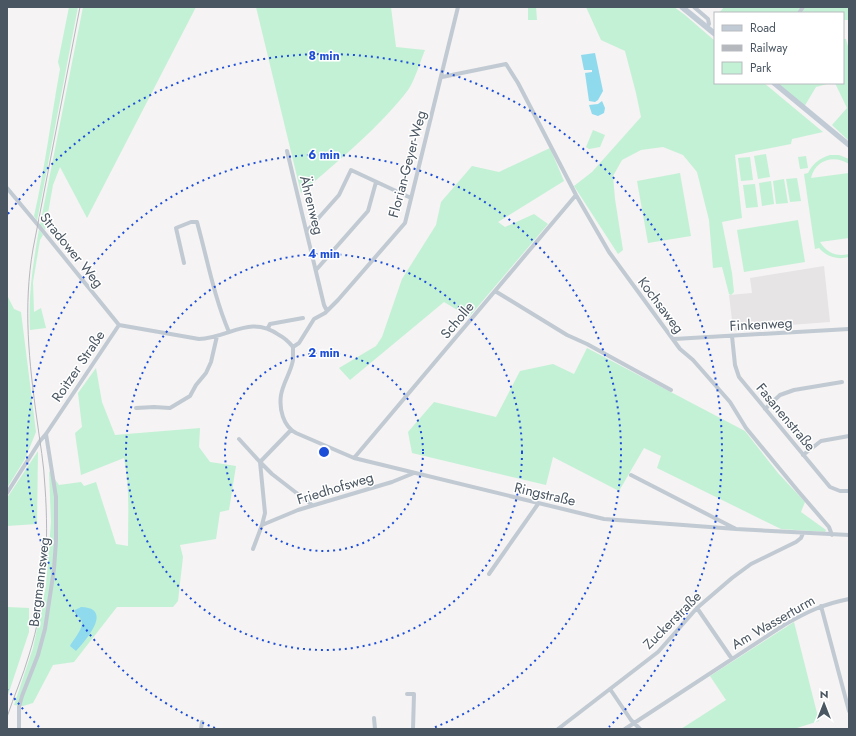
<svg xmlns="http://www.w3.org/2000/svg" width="856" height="736" font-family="Jost,sans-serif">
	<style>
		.education { fill: #e6e4e5 }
		.green { fill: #c3f1d5 }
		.water { fill: #90daee }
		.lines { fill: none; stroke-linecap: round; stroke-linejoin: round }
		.street { stroke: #c1cad2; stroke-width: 4 }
		.secondary { stroke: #c1cbd6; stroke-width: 5.5 }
		.rail { stroke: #b5b8bd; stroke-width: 1 }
		.ring { fill: none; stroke: #1d4ed8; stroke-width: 2; stroke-dasharray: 2 4 }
		.labels { text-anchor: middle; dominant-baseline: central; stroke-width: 3; stroke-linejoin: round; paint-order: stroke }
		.street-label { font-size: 14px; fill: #4a5661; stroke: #fff }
		.centre { fill: #1d4ed8; stroke: #fff; stroke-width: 2 }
		.ring-label { font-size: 12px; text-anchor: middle; font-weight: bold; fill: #1d4ed8; stroke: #fff; stroke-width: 3; stroke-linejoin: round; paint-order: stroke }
	</style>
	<rect width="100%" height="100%" fill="#f5f3f3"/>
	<path class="education" d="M824 266 830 322 762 327 761 330 735 331 733 328 729 295 752 293 750 278Z"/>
	<path class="green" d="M69 7H78L37 221 34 216C45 168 51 118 60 69L58 62Z
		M83 7H196L87 218 60 167 53 185 45 230 40 225Z
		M256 7H391L396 47 425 50C420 62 415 80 408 90 380 127 337 162 301 193Z
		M528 7H536L537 20H528Z
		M586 7H674L685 15 715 41V83H764L823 132 792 139 791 144 735 155 742 218 722 222 732 273 734 292 731 295 729 294 722 267 713 268 709 220 697 172 683 155 663 147 641 150 622 160 613 176 615 199 623 250 618 254 574 186 592 172 641 117 636 93 625 51 601 40Z
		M724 7H849V20H843V13H719Z
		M843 39H846L849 50V141L832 125 847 108 835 83H843Z
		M777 83H831L816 87 804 107Z
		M593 130 605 135 600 147 589 149 586 147Z
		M550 148 564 181 498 222 505 227 534 214 548 224 469 317 444 302 350 380 339 368 376 346 382 337 402 279 436 225 441 202 472 166 499 172Z
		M766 154 770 177 758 179 754 156Z
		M830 155H839L849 159V164C834 154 815 160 811 178L849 173V238L820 242C827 253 837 257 849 254V257C837 260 827 257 819 248L815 249 804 174 808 173C813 163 820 158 830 155Z
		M806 156 808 168 800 169 798 157Z
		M750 157 753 180 741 181 738 158Z
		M680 173 691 236 648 243 637 181Z
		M797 178 801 201 790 202 786 179Z
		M784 179 788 203 776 204 773 181Z
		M771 181 774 204 762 206 759 183Z
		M755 184 758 207 746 208 743 185Z
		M798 220 805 262 744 272 737 230Z
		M39 229 43 235 40 240 33 282 34 312 41 308 46 328 30 330C28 294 33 265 39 229Z
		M7 295 14 309 21 312 36 432 25 459 7 488Z
		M587 348 745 431 778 473 805 502 801 512 826 530 825 532 781 529 657 468 661 456 644 448 619 491 553 457 546 485 412 453 408 432 434 402 496 417 520 371 553 364 574 374Z
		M96 368 102 402 115 435 200 428 199 447 210 462 236 466 229 510 220 512 216 539 180 545 183 557 178 601 173 607H117L74 662 53 665 33 703 23 706 14 705 33 648 46 586 51 522 49 471 59 485 81 482 84 486 96 482 116 544 128 546C128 516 130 487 124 458L81 475 75 433 82 427 78 393Z
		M38 451 37 524 7 526V498Z
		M7 607 29 608V632L7 698Z
		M794 622 819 721 797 728V729H681L726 700 710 676Z"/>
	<path class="water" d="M595 53 603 91 598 100 595 102 589 101 585 73 592 72V70H584L581 55Z
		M602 101 605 108 604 113 598 116 592 114 589 105 598 104Z
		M81 607C114 608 86 640 76 651L70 646C73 639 87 626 80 618 78 616 76 615 75 613V610Z"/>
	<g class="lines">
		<path class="street" d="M694 7 708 19 709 24 707 27
			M799 13 803 7
			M442 77 506 64 518 83 576 195 609 252 680 349 693 360 730 402 746 428 798 491 829 527 832 535
			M287 151 324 305 327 311
			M7 188 38 225 119 325
			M307 231 339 195 351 170 411 198
			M184 263 176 228 191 222H197C207 258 214 297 229 332
			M316 270 368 211 376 182
			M495 291 567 335 587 344 671 390
			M268 328 270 324 303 318
			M732 336 735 365 739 377 830 487 840 491H849
			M674 339 849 329
			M293 347C293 351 293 356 293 360 291 372 283 383 281 395 279 409 283 426 296 433L354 458 604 519 736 529 849 535
			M293 347 299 343 314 319 325 313 338 300 405 223 458 7
			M136 408 154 407 170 408 190 396 196 385 206 373 211 362 217 336
			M765 409 780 395 794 390 842 382
			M291 430 260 462 272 474 312 505
			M239 439 260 462 261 472 265 513 262 525 253 549
			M803 455 821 441 849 436
			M354 458 576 195
			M631 475 736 529
			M7 493 40 441 46 434 119 325 199 339C229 338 250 314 279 335 285 338 289 342 293 347
			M262 525 298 510 392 482 414 473
			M489 574 538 504
			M821 606 849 711
			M697 608 732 659
			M610 689 631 720 640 729
			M407 694H414L413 729
			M374 718 375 729
			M19 729V707L22 696 38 655 45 629 54 569 56 541V497L46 434
			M201 729 202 722
			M558 729 658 652 697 608 732 578 751 564 796 542 801 538 803 533
			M625 729 784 625C807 612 823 604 849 599"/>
		<path class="secondary" d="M682 7 715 34
			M774 83 849 145"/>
		<path class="rail" d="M7 717C14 696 23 676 29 655 46 601 49 542 45 487 44 464 40 443 37 420 29 362 23 307 33 249L80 7"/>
	</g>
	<g class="ring">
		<circle cx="324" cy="452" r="99"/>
		<circle cx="324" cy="452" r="198"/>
		<path d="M215 728A297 297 0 1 1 433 728"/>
		<path d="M39 727A396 396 0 0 1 8 690M8 214A396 396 0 1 1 609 727"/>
	</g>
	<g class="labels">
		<g class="street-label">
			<text transform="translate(407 164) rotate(-75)">Florian-Geyer-Weg</text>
			<text transform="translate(312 205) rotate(76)">Ährenweg</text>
			<text transform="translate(72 250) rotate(51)">Stradower Weg</text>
			<text transform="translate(661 305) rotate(53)">Kochsaweg</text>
			<text transform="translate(457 320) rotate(-50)">Scholle</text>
			<text transform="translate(761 324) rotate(-3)">Finkenweg</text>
			<text transform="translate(78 366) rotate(-56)">Roitzer Straße</text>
			<text transform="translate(786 417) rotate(50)">Fasanenstraße</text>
			<text transform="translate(335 488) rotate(-17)">Friedhofsweg</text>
			<text transform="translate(545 494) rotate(13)">Ringstraße</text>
			<text transform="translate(39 582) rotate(-83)">Bergmannsweg</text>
			<text transform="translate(672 620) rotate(-45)">Zuckerstraße</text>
			<text transform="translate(773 622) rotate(-30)">Am Wasserturm</text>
		</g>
	</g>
	<circle cx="324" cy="452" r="6" class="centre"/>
	<g class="ring-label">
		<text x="324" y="60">8 min</text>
		<text x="324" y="159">6 min</text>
		<text x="324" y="258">4 min</text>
		<text x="324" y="357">2 min</text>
	</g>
	<rect width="856" height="736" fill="none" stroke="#4a5661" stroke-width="16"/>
	<rect x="714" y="12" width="130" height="72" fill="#ffffff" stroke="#b7bbc0"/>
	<rect x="722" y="25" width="20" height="6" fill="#c1cbd6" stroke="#b7bbc0"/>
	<text x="750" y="32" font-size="12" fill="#4a5661">Road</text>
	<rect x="722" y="45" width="20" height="6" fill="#b5b8bd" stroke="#b7bbc0"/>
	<text x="750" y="52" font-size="12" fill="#4a5661">Railway</text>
	<rect x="722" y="62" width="20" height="12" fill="#c3f1d5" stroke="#b7bbc0"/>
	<text x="750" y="72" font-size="12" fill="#4a5661">Park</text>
	<g transform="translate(824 704)" stroke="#ffffff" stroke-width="3" paint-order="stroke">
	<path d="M0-3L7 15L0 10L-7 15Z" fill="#4a5661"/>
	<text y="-6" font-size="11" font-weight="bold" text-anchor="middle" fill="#4a5661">N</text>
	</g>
</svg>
